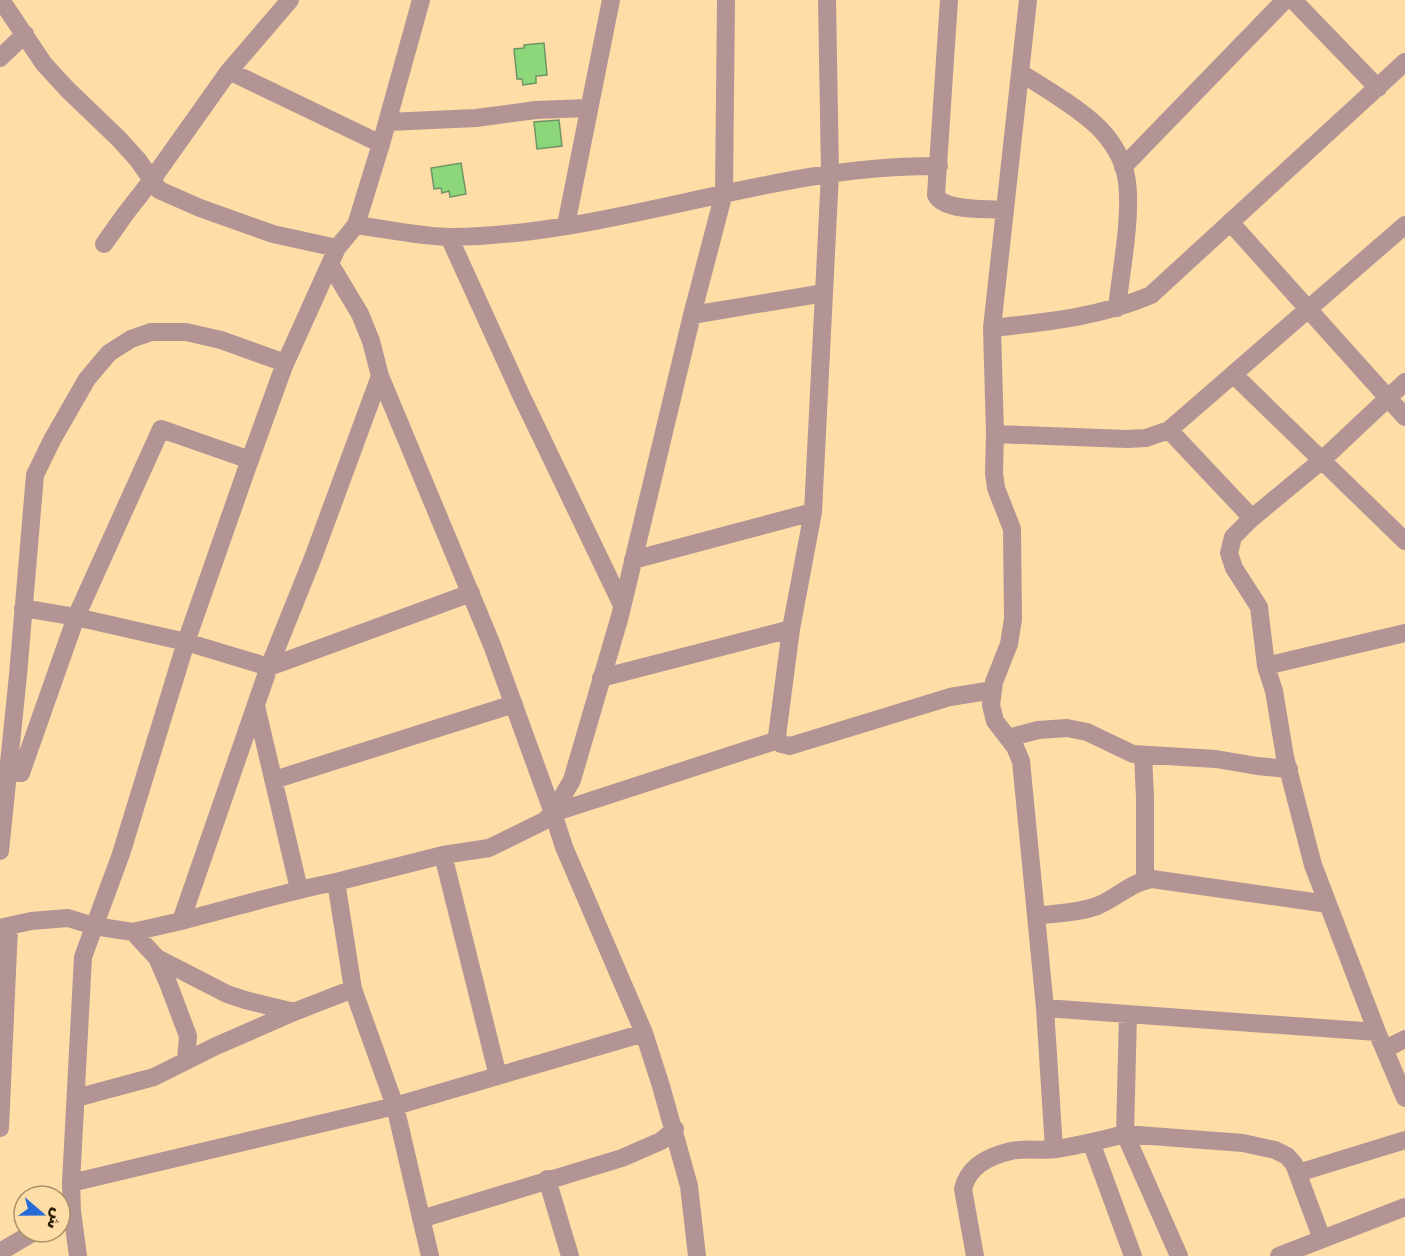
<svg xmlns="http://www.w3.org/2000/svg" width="1405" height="1256" font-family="'DejaVu Sans',Vazirmatn,sans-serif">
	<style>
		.building { fill: #8bd779; stroke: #6f9466; stroke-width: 1.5 }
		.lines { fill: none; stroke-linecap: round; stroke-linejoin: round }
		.minor { stroke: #b29494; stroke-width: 18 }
	</style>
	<rect width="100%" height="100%" fill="#fedda7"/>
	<path class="building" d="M544 43 547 75 536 76V83L523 85 522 79H517L514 49 524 48V45Z
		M559 120 562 146 537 149 534 122Z
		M461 163 466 194 450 197 449 191 442 193 441 188 434 189 431 168Z"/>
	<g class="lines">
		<path class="minor" d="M1 0 44 64 68 90 119 139 138 160 159 190 200 208 273 234 337 248
			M421 0 381 144 356 225 337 248 330 264 360 314 371 341 380 376 492 645 553 813
			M949 0 936 195C944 212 987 208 1005 210
			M1028 0 992 328 995 434 994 473 996 488 1012 529 1013 619 1009 644 994 682 991 705 995 721 1015 747 1021 761 1045 1008 1054 1149
			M1293 0 1378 88
			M0 58 25 34
			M229 71 381 144
			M1021 73C1046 89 1074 105 1096 125 1110 138 1123 158 1126 176 1133 211 1121 271 1117 308
			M388 122 476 118 536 110 588 108
			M1123 167 1285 0
			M1230 222 1405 417
			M356 225C386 229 422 237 451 237 617 235 773 164 939 166
			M566 225 611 0
			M449 237 521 395 622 605
			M104 244 126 213 151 181 229 71 290 0
			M692 315 824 293
			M992 328C1047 322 1100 317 1151 295L1405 62
			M1234 375 1405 541
			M1405 382 1321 461 1252 518 1233 537 1229 553 1234 568 1259 607 1266 666 1274 691 1285 757 1313 865 1377 1032 1405 1098
			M1169 430 1252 518
			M995 434 1127 439 1146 438 1169 430 1405 225
			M813 512 791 629 777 736 781 744 790 746 950 697 993 690
			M633 560 813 512 830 173 827 0
			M23 608 76 617 186 642 269 667 471 593
			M1266 666 1405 633
			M601 678 791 629
			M256 706 299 889
			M1008 738 1038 730 1067 728 1087 732 1133 754 1216 759 1257 766 1289 769
			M1143 755 1145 797V880
			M0 773H21L76 617 161 429 250 460
			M274 780 514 704
			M0 851 18 675 35 475 52 440 87 379 109 353 131 339 151 332H186L221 340 285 363
			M443 855 498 1076
			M336 882 443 855 489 848 544 821 553 813 778 740
			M1036 916C1056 913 1079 913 1097 906 1117 898 1131 882 1152 879L1328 904
			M181 921C233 908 284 892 336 882L353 989 395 1106 430 1256
			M0 928 31 921 68 918 94 926 133 932 181 921 269 667 314 555 380 376
			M133 932 157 958 168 983 188 1036 186 1061
			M157 958 227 994 245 1000 294 1012
			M1045 1008 1377 1032
			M1128 1014 1125 1134 1243 1143 1275 1150 1287 1156 1294 1164 1322 1239
			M1385 1049 1405 1039
			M76 1098 154 1077 216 1046 294 1012 353 989
			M0 1128 9 927
			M1091 1142 1133 1256
			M1298 1173 1405 1140
			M547 1179 570 1256
			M71 1183 395 1106 644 1033
			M421 1219 622 1158 661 1141 675 1129
			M0 1252 34 1232
			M78 1256 72 1211 71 1183 83 957 121 854 186 642 247 468 284 366 330 264
			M697 1256 689 1186 661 1086 644 1033 564 847 553 813 572 780 620 616 692 315 724 193 726 0
			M975 1256 963 1189C968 1167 989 1156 1011 1151 1026 1148 1042 1151 1057 1149 1080 1145 1102 1140 1125 1134L1179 1256
			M1279 1256 1405 1207"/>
	</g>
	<g transform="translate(42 1214) rotate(110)"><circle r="28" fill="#fedda7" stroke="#aa9168" stroke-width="1.5"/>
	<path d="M0-4.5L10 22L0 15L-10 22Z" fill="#266ad7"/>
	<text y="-9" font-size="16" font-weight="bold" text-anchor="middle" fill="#2c1f09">ش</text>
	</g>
</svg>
